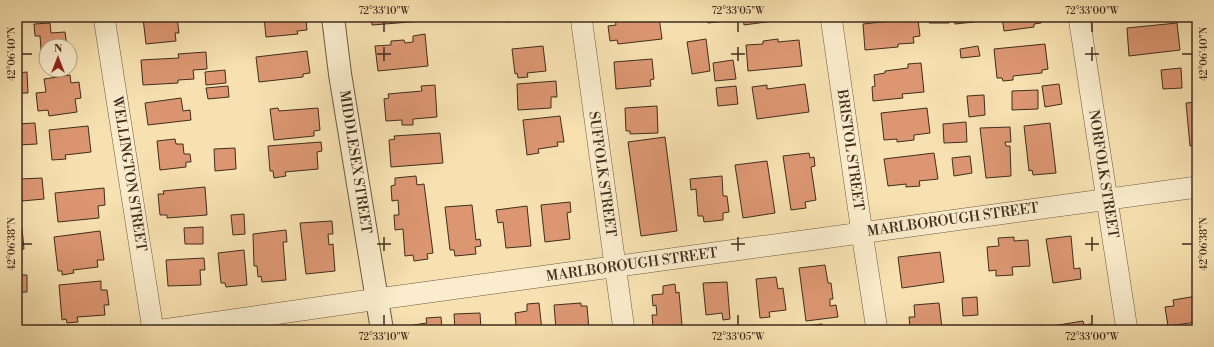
<svg xmlns="http://www.w3.org/2000/svg" width="1214" height="347" font-family="'Libre Bodoni',serif">
	<style>
		.building { fill: #dc9772; stroke: #402d1e }
		.lines { fill: none; stroke-linecap: round; stroke-linejoin: round }
		.minor-casing { stroke: #6e5a42; stroke-width: 22 }
		.tertiary-casing { stroke: #6e5a42; stroke-width: 24 }
		.minor { stroke: #faeccc; stroke-width: 21 }
		.tertiary { stroke: #faeccc; stroke-width: 22 }
		.ticks { fill: none; stroke: #402d1e; stroke-width: 1.5 }
		.labels { text-anchor: middle; dominant-baseline: central; stroke-width: 3; stroke-linejoin: round; paint-order: stroke }
		.street-label { font-size: 14px; fill: #402d1e; stroke: #faeccc }
		.neatline { fill: none; stroke: #402d1e; stroke-width: 1.5 }
		.ticks-label { font-size: 10px; text-anchor: middle; fill: #402d1e }
	</style>
	<rect width="100%" height="100%" fill="#f7e1b0"/>
	<filter id="stains"><feTurbulence type="fractalNoise" baseFrequency=".005" numOctaves="4"/><feColorMatrix values="0 0 0 0 .2 0 0 0 0 .09 0 0 0 0 .02 0 0 0 .5 -.17"/></filter>
	<radialGradient id="worn" r=".72"><stop offset=".6" stop-color="#630" stop-opacity="0"/><stop offset="1" stop-color="#630" stop-opacity=".3"/></radialGradient>
	<path class="building" d="M150 17H177L179 33H175L176 41 146 44 143 18Z
		M264 17H303V21L306 20 307 30 297 31 298 34 266 37Z
		M371 17H422L423 21 372 25Z
		M508 17H537V19L508 22Z
		M626 17H659L662 39 618 44 617 40 610 41 608 26 616 25 615 18Z
		M707 17H723L724 21 708 23Z
		M743 17H787L788 19 744 25Z
		M912 17V20H918L920 36 913 37 914 43 898 44V47L865 50 863 24 891 21 890 18Z
		M929 17H949V23H929Z
		M954 17H973L974 22 955 24Z
		M1002 17H1041V23L1034 24V27L1004 31Z
		M50 23 51 33 65 32 67 46H46V62H42L40 36H35L34 24Z
		M1177 23 1180 50 1129 56 1127 28Z
		M425 34 428 66 378 71 375 46 391 45V41L404 40 405 43 413 42V36Z
		M706 39 710 71 692 74 687 42Z
		M778 39V42L799 40 802 66 748 71 746 45 763 44V41Z
		M1045 44 1048 69 1042 70V73L1013 76V80L1003 81 1002 78H997L994 49Z
		M543 46 546 71 527 73 528 77 518 78 517 73 515 74 512 49Z
		M978 46 980 56 961 58 960 49Z
		M307 51 310 73 303 74V77L259 82 256 57Z
		M206 52 207 69 193 70 194 79 178 80V83L143 85 141 60 179 58 178 54Z
		M652 59 654 79 650 80 651 86 616 89 614 62Z
		M733 60 736 79 715 81 713 63Z
		M921 63 924 92 902 94 903 98 873 101 872 87 875 86 874 75 885 73V71L908 68V64Z
		M1181 68 1182 88 1163 89 1161 70Z
		M225 70 226 83 206 85 205 72Z
		M27 72 28 93H17V73Z
		M70 75 71 83 79 82 81 98 75 99 77 112 49 116 48 110 38 111 36 93 46 92 44 79Z
		M556 81 557 97H551V108L518 110 517 84Z
		M805 84 809 112 757 119 752 87 767 85V89Z
		M1059 84 1062 104 1045 107 1042 86Z
		M435 85 437 117 413 119V125H402V120L386 121 384 99 389 98 388 94 422 91 421 86Z
		M228 86 229 97 208 99 206 88Z
		M736 86 738 104 718 106 716 88Z
		M1038 90V109L1012 110V91Z
		M984 95 985 115 969 117 967 96Z
		M181 98 183 111 190 110 191 120 148 125 145 103Z
		M1197 102V145L1190 146 1186 103Z
		M657 106 658 133 630 134V131H626L625 108Z
		M278 108 279 111 318 108 320 130 314 131V136L274 140 270 109Z
		M927 108 930 133 914 135V140L897 142V139L884 140 881 113Z
		M560 116 564 142H557L558 146 538 149 539 153 527 155 523 120Z
		M966 122 967 142 944 143 943 124Z
		M35 123 37 144 17 145V124Z
		M1050 123 1056 173 1033 175 1032 170 1029 171 1024 126Z
		M88 126 91 152 65 155 66 159 52 160 49 130Z
		M1010 127 1011 142H1005L1006 146H1010L1011 176 986 178 980 128Z
		M440 133 443 163 391 167 389 140 395 139 394 136Z
		M665 137 677 231 641 236 628 142Z
		M175 139 176 144H183L184 154H190L191 162H186V167L160 170 157 141Z
		M321 142 322 151 317 152 318 169 285 172 286 176 274 178 273 171H270L268 146Z
		M235 148 236 169 215 171 214 149Z
		M809 153 810 158 814 157 815 166 811 167 816 200 805 202 806 208 791 210 783 156Z
		M934 153 938 179 919 181 920 186 906 187V184L888 186 884 159Z
		M970 156 972 173 954 176 952 158Z
		M767 161 775 213 743 218 735 165Z
		M416 176 417 185 424 184 433 253 427 254 428 259 414 261 413 255 405 256 403 229 395 230 394 215H399L398 200 392 201 391 186 395 185V178Z
		M722 176 723 196H727L729 212 723 213V220L704 222 703 216H698L696 189 691 190 690 179Z
		M42 178 44 199 22 201 20 179Z
		M205 187 207 215 167 218V215H160L158 194H164L163 191Z
		M104 188 105 205 98 206 99 218 58 222 55 193Z
		M570 202 571 212 567 213 570 239 545 242 541 205Z
		M472 205 476 240 480 239 481 246 475 247 476 254 455 256 454 250H450L445 207Z
		M527 206 531 246 506 248 503 222 498 223 496 210Z
		M244 214 245 234 233 235 231 215Z
		M332 221 333 234H328L329 245 333 244 335 271 306 274 300 223Z
		M203 227V244H185L184 228Z
		M17 228H22L24 249 17 250Z
		M286 230 287 242H283L286 280 262 282 261 276 258 277 257 266H254L253 234Z
		M100 231 104 260H97L98 267 73 270 74 273 62 275V271H58L54 237Z
		M1071 236 1074 269 1080 268 1081 279 1053 283 1046 239Z
		M1014 237V241L1028 240 1030 266 1012 267 1013 275 996 276V270L989 271 987 247 999 246 998 238Z
		M244 250 247 285 226 287 225 283H221L218 253Z
		M940 252 944 282 902 288 898 257Z
		M204 258 205 270H200L201 285 168 286 166 260Z
		M825 265 828 283H831L833 299H830V306L836 305 838 317 806 321 799 268Z
		M17 275H27V292H17Z
		M776 277 778 289 783 288 786 310 769 312 770 317 760 318 756 279Z
		M101 281V290H107L109 305H104L105 315 77 317 78 322 67 323 66 319 62 320 59 285Z
		M727 282 730 319 723 320 722 313 706 315 703 283Z
		M675 284 676 293 679 292 682 325 653 327 652 315H657L656 305 653 306 652 295 663 294V286Z
		M1197 296V322L1168 326 1165 307 1174 306 1173 300Z
		M977 297 978 315 963 316 962 298Z
		M539 303 542 330H513V326L516 325 515 313 527 311V304Z
		M581 303V306H587L589 330H552L556 329 554 305Z
		M939 303 942 328 927 330H918L917 328H910L909 317H915L914 305Z
		M480 313 481 329 484 328 485 330H455L454 314Z
		M441 317 442 330H414L413 325 427 323 426 318Z
		M1083 321 1084 325 1091 324 1092 330H1040V328Z
		M822 324 823 330H804V326Z
		M106 325 107 330H88V326Z
		M74 326 75 330H64V327Z"/>
	<g class="lines">
		<defs>
			<path id="minor" d="M104 17 153 330
				M581 17 624 330
				M831 17 862 233 877 330
				M1079 17 1127 330
				M163 330 378 299 1197 187"/>
			<path id="tertiary" d="M333 17 340 74 382 330"/>
		</defs>
		<use href="#minor" class="minor-casing"/>
		<use href="#tertiary" class="tertiary-casing"/>
		<use href="#minor" class="minor"/>
		<use href="#tertiary" class="tertiary"/>
	</g>
	<path class="ticks" d="M384 22V32M738 22V32M1092 22V32M384 47V61M738 47V61M1092 47V61M22 54H32M377 54H391M731 54H745M1085 54H1099M1182 54H1192M384 237V251M738 237V251M1092 237V251M22 244H32M377 244H391M731 244H745M1085 244H1099M1182 244H1192M384 315V325M738 315V325M1092 315V325"/>
	<g class="labels">
		<g class="street-label">
			<text transform="translate(850 150) rotate(82)">BRISTOL STREET</text>
			<text transform="translate(355 162) rotate(81)">MIDDLESEX STREET</text>
			<text transform="translate(129 174) rotate(81)">WELLINGTON STREET</text>
			<text transform="translate(602 174) rotate(82)">SUFFOLK STREET</text>
			<text transform="translate(1103 174) rotate(81)">NORFOLK STREET</text>
			<text transform="translate(953 220) rotate(-8)">MARLBOROUGH STREET</text>
			<text transform="translate(632 265) rotate(-8)">MARLBOROUGH STREET</text>
		</g>
	</g>
	<rect width="1214" height="347" fill="none" stroke="#f7e1b0" stroke-width="44"/>
	<g transform="translate(58 58)"><circle r="19" fill="#faeccc" stroke="#b0a086"/>
	<path d="M0-3L7 15L0 10L-7 15Z" fill="#8f2418"/>
	<text y="-6" font-size="11" font-weight="bold" text-anchor="middle" fill="#402d1e">N</text>
	</g>
	<rect x="22" y="22" width="1170" height="303" class="neatline"/>
	<g class="ticks-label">
		<text x="384" y="14">72°33'10"W</text>
		<text x="738" y="14">72°33'05"W</text>
		<text x="1092" y="14">72°33'00"W</text>
		<text transform="translate(11 54) rotate(-90)" y="4">42°06'40"N</text>
		<text transform="translate(1203 54) rotate(-90)" y="4">42°06'40"N</text>
		<text transform="translate(11 244) rotate(-90)" y="4">42°06'38"N</text>
		<text transform="translate(1203 244) rotate(-90)" y="4">42°06'38"N</text>
		<text x="384" y="340">72°33'10"W</text>
		<text x="738" y="340">72°33'05"W</text>
		<text x="1092" y="340">72°33'00"W</text>
	</g>
	<rect width="100%" height="100%" filter="url(#stains)"/>
	<rect width="100%" height="100%" fill="url(#worn)"/>
</svg>
